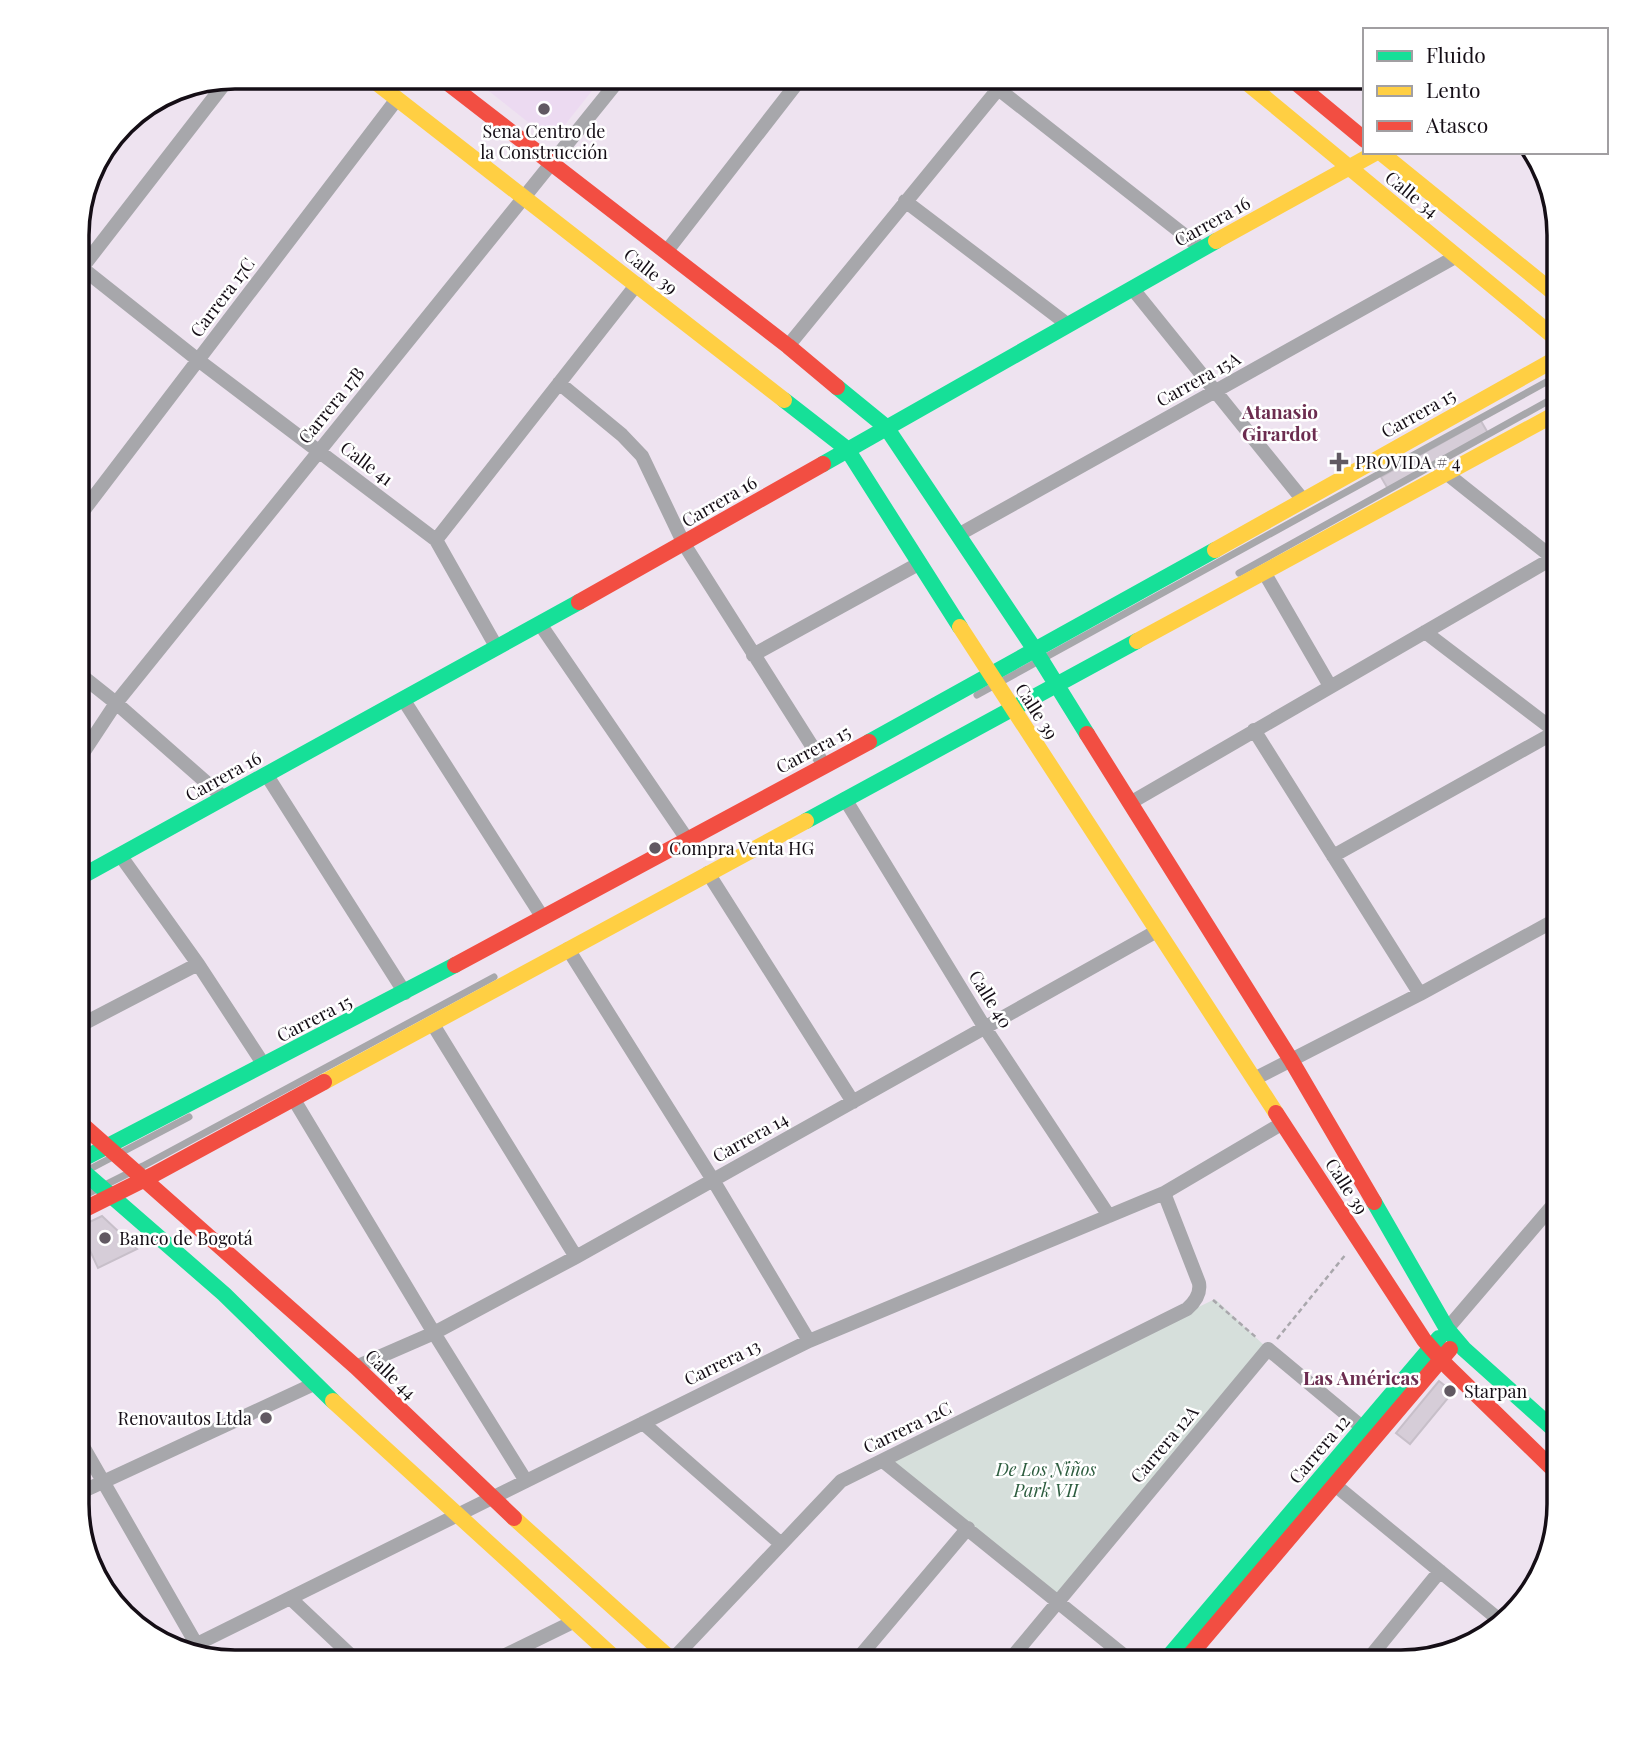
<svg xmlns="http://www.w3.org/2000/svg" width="1636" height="1739" font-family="'Playfair Display',serif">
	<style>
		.built { fill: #ecdaf1 }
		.green { fill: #d6dfdb }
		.building { fill: #d6cdd8; stroke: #c7bfc9; stroke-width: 2 }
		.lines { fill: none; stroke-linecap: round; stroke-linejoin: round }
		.path { stroke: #a9a7ac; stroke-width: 2.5; stroke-dasharray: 5 3.5; stroke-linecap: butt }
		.lane { stroke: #a7a7ab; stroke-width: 7 }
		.street { stroke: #a7a7ab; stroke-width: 14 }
		.fast { stroke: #16e098; stroke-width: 16 }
		.slow { stroke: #ffcf43; stroke-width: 16 }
		.jam { stroke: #f24e42; stroke-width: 16 }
		.poi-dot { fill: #615962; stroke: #fff; stroke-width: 2.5 }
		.labels { text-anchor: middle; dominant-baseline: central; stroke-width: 5; stroke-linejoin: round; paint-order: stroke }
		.poi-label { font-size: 18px; fill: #150e16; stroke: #fff; text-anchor: start }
		.street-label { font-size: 18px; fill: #150e16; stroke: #fff }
		.park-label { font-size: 18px; font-style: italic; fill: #2d5d3f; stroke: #fff }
		.neighbourhood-label { font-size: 19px; font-weight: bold; fill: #6c2d50; stroke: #fff }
		.rim { fill: none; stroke: #150e16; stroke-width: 3.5 }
	</style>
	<rect width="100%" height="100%" fill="#eee3f0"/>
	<path class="built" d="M471 77H603L552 141Z"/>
	<path class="green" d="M1215 1299 1268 1349 1059 1602 883 1461Z"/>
	<path class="building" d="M1481 421 1488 433 1388 489 1381 477Z
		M102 1216 137 1249 98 1268 79 1227Z
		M1439 1381 1453 1392 1410 1444 1396 1433Z"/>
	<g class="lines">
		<path class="path" d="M342 77 351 84
			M1213 1300 1258 1339
			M1277 1339 1346 1254"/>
		<path class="lane" d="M1239 573 1559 395
			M977 695 1559 375
			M88 1170 189 1117
			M77 1199 143 1166 494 977"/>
		<path class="street" d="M983 77 1202 249
			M905 201 1067 324
			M666 252 802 77
			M77 264 198 360 436 540 497 648
			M78 273 229 78
			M1132 288 1303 500
			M788 346 1008 77
			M559 383 622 435 642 456 684 544 824 765
			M1446 473 1558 562
			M77 519 397 99
			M958 535 1457 256
			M436 540 637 284
			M1264 572 1330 686
			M540 624 687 839
			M1425 632 1559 734
			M753 655 920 563
			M77 672 116 703 224 798
			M403 699 543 918
			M1254 730 1420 994
			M77 762 116 703 621 77
			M266 774 405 993
			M845 799 985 1028 1109 1216
			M1130 803 1553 558
			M120 855 198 964 264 1065
			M1333 856 1557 731
			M708 873 853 1102
			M568 949 713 1180 809 1341
			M432 1023 576 1257
			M77 1027 198 964
			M1254 1079 1420 994 1559 918
			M293 1098 434 1333 526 1481
			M1447 1329 1559 1198
			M356 1367 434 1333 576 1257 1157 931
			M643 1423 780 1543
			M77 1436 202 1654
			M883 1461 1132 1662
			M1335 1485 1503 1623
			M77 1494 314 1384
			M290 1598 358 1662
			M185 1650 809 1341 1164 1193 1283 1123
			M672 1660 841 1481 1187 1309C1195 1302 1201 1294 1199 1283L1164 1193
			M491 1662 575 1621
			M855 1662 968 1528
			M1008 1662 1268 1349 1363 1428
			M1366 1662 1440 1571"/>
		<path class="fast" d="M837 387 886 427 1035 650 1087 734
			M784 400 847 449 960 627
			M823 464 1216 241
			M869 742 1215 550
			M806 821 1137 641
			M77 879 579 602
			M77 1162 455 965
			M77 1166 224 1294 333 1401
			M1374 1202 1447 1329 1464 1349 1559 1434
			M1164 1662 1439 1338"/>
		<path class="slow" d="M369 77 784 400
			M1240 77 1559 341
			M1380 152 1559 297
			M1216 241 1377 152
			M1215 550 1559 357
			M960 627 1276 1113
			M1137 641 1559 412
			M324 1082 806 821
			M333 1401 619 1662
			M514 1518 674 1662"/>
		<path class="jam" d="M440 77 788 346 837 387
			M1289 77 1365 140
			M579 602 823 464
			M1087 734 1291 1060 1374 1202
			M455 965 869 742
			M1276 1113 1424 1340 1448 1367 1559 1475
			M77 1120 356 1367 514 1518
			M77 1213 153 1175 324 1082
			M1184 1662 1450 1349"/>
	</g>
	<g class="poi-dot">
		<circle cx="544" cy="109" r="7"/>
		<path d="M1335.5 451.5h7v7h7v7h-7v7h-7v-7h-7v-7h7z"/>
		<circle cx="655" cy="848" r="7"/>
		<circle cx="105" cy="1238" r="7"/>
		<circle cx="1450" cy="1391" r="7"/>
		<circle cx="266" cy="1418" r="7"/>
	</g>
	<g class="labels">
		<g class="poi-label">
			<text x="544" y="131" text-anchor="middle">Sena Centro de<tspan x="544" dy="21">la Construcción</tspan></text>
			<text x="1355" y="462">PROVIDA # 4</text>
			<text x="669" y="848">Compra Venta HG</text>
			<text x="119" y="1238">Banco de Bogotá</text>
			<text x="1464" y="1391">Starpan</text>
			<text x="252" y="1418" text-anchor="end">Renovautos Ltda</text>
		</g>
		<g class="street-label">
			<text transform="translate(1412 194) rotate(39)">Calle 34</text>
			<text transform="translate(1212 221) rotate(-29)">Carrera 16</text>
			<text transform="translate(651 271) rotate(38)">Calle 39</text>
			<text transform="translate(222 297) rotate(-53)">Carrera 17C</text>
			<text transform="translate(1198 379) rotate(-29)">Carrera 15A</text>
			<text transform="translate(331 405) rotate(-51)">Carrera 17B</text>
			<text transform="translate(1418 413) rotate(-29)">Carrera 15</text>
			<text transform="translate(367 463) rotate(37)">Calle 41</text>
			<text transform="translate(719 501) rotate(-30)">Carrera 16</text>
			<text transform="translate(1037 711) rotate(57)">Calle 39</text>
			<text transform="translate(813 749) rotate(-28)">Carrera 15</text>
			<text transform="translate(223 776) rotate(-29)">Carrera 16</text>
			<text transform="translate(991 999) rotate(58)">Calle 40</text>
			<text transform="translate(314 1018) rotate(-27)">Carrera 15</text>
			<text transform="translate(750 1137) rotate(-29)">Carrera 14</text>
			<text transform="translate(1347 1186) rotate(57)">Calle 39</text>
			<text transform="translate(722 1362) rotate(-26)">Carrera 13</text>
			<text transform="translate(391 1374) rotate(44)">Calle 44</text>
			<text transform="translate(907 1427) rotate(-26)">Carrera 12C</text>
			<text transform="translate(1164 1444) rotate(-50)">Carrera 12A</text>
			<text transform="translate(1319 1449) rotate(-50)">Carrera 12</text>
		</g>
		<g class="park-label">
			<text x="1046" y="1469">De Los Niños<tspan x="1046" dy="21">Park VII</tspan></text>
		</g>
		<g class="neighbourhood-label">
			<text x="1280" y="411">Atanasio<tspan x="1280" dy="22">Girardot</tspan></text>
			<text x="1361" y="1377">Las Américas</text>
		</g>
	</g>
	<path d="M0 0H1636V1739H0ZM235 89H1401A146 146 0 0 1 1547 235V1504A146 146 0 0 1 1401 1650H235A146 146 0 0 1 89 1504V235A146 146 0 0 1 235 89Z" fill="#fff" fill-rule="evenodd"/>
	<path class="rim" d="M235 89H1401A146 146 0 0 1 1547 235V1504A146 146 0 0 1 1401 1650H235A146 146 0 0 1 89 1504V235A146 146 0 0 1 235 89Z"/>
	<rect x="1363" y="28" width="245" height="126" fill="#ffffff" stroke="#a19fa2" stroke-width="2"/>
	<rect x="1377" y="51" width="35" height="10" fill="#16e098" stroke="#a19fa2" stroke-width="2"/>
	<text x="1426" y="63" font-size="21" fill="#150e16">Fluido</text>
	<rect x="1377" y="86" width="35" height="10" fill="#ffcf43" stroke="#a19fa2" stroke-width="2"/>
	<text x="1426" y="98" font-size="21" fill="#150e16">Lento</text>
	<rect x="1377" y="121" width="35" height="10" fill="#f24e42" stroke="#a19fa2" stroke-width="2"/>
	<text x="1426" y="133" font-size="21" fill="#150e16">Atasco</text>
</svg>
